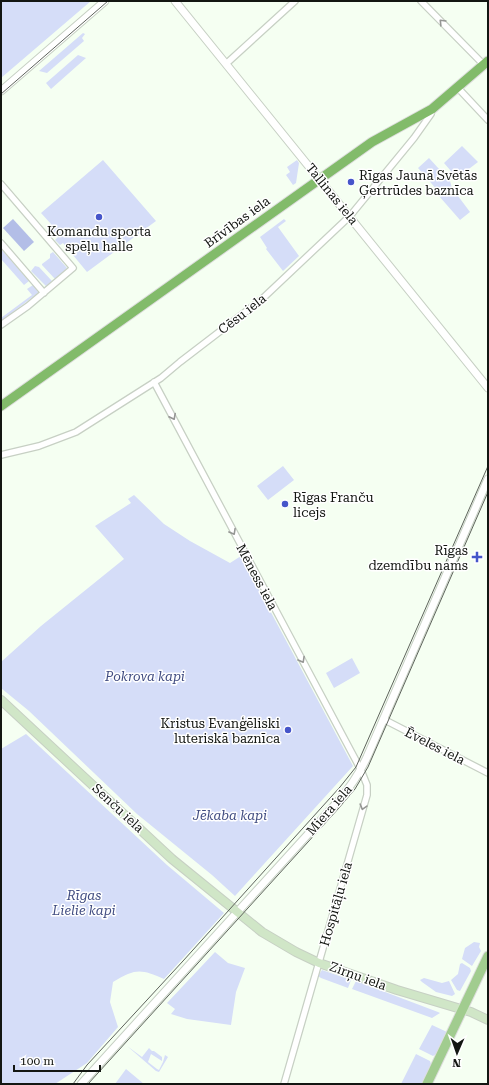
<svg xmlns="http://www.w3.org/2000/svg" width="489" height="1085" font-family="'Roboto Serif',serif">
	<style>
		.green { fill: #d5ddf8 }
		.water { fill: #b3bee7 }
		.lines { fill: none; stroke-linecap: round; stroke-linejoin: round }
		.minor-casing { stroke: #c7d0c4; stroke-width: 8 }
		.tertiary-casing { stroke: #c7d0c4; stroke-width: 9 }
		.secondary-casing { stroke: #c7d0c4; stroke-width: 10 }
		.primary-casing { stroke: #dedede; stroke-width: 11 }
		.trunk-casing { stroke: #dedede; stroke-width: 11 }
		.minor { stroke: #fff; stroke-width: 5.5 }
		.tertiary { stroke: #fff; stroke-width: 7 }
		.secondary { stroke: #d0e6c7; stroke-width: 8 }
		.primary { stroke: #a1cc8f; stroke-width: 9 }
		.trunk { stroke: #82bb6a; stroke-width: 9 }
		.tram { stroke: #5e635c; stroke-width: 1 }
		.oneway { stroke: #959694 }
		.poi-dot { fill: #4655ca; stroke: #fff; stroke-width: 1.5 }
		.labels { text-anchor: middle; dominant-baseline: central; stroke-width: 3; stroke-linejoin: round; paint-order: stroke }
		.poi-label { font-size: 13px; fill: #131612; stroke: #fff; text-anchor: start }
		.street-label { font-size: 13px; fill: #131612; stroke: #fff }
		.park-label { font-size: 13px; font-style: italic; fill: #404c81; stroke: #fff }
	</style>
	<rect width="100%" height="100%" fill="#f5fff2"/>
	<path class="green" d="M1 1H91L1 78Z
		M83 33 85 34 82 38 84 41 47 73 39 71Z
		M78 55 86 58 51 89 46 83Z
		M462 146 478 162 457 178 444 163Z
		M429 158 450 181 452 188 470 212 460 220 439 196 438 191 418 168Z
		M103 160 156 221 87 272 63 243 60 245 55 240 58 237 49 227 51 224 41 213Z
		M297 160 299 163 296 183 293 185 286 175 290 172 287 167Z
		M284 219 286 221 278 227 299 256 283 271 266 249 267 248 260 237Z
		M1 249 29 281 24 285 1 259Z
		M53 252 67 268 55 279 42 265V264L50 258V254Z
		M35 266 39 267 52 281 46 286 31 271Z
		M33 285 38 292V293L1 321V318L32 295 27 289Z
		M283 466 294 480 268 500 257 486Z
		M134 495 164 524 190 541 230 563 241 556 353 766 235 896 212 875 137 814 29 711 1 688V662L41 626 124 559 95 526 131 503 128 499Z
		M352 658 360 673 334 688 326 673Z
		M26 734 167 865 224 913 164 979C141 969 136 968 113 982L110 1002 118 1027 87 1063 55 1084H1V749Z
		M474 942 480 943 479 947 481 951 472 966 462 959 465 948Z
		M215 952 228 963 245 968 236 992 231 1025 187 1019 171 1014 175 1009 167 1003Z
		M462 963 470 968 471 971 460 991 457 990 451 980 458 974 460 964Z
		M322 970 351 980 348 988 321 978 318 976Z
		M424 978 442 983 449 981 455 994 452 996 436 992 422 982 420 980Z
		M356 981 438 1012 440 1013 432 1018 352 989Z
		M432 1025 447 1032 436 1054 433 1056 419 1049Z
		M127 1046 142 1057 149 1048 152 1051H154L162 1057V1061L151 1054 148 1062 157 1069 159 1070 163 1062 165 1055 168 1057 159 1072 156 1071Z
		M416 1054 430 1061 431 1064 422 1084H401Z
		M126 1069 144 1084H115Z"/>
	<path class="water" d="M13 219 34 242 24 251 3 228Z"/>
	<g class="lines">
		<defs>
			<path id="minor" d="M421 1 484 65
				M227 63 295 1
				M458 88 488 120
				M1 184 73 268 28 306 1 325
				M1 243 44 293
				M154 382 361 770 367 785V795L284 1084
				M1 455 39 446 76 432 161 378 180 362 261 300 350 216 414 138 431 114 432 109
				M383 719 488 773"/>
			<path id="tertiary" d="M175 1 488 388
				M1 91 105 1
				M81 1084 340 799C351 786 360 772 367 757L488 479"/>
			<path id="secondary" d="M1 700 172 859 262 932 296 952 319 963 397 990 471 1012 488 1020"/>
			<path id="primary" d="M427 1084 488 956"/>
			<path id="trunk" d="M1 406 372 142 432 109 488 61"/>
		</defs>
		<use href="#minor" class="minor-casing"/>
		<use href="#tertiary" class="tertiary-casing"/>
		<use href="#secondary" class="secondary-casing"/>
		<use href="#primary" class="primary-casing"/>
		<use href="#trunk" class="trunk-casing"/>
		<use href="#minor" class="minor"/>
		<use href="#tertiary" class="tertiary"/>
		<use href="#secondary" class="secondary"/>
		<use href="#primary" class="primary"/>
		<use href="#trunk" class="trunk"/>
		<path class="tram" d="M1 94 108 1
			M73 1084 87 1065 183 961 340 787 356 767 488 466
			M88 1084 338 809 355 789 368 767 488 492"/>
	</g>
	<defs><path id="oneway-chevron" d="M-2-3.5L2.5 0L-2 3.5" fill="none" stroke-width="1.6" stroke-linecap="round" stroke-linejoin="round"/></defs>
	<g class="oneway">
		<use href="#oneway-chevron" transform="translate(442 22) rotate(-134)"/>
		<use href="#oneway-chevron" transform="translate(173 417) rotate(63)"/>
		<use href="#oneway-chevron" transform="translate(233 532) rotate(61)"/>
		<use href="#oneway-chevron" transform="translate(302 660) rotate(61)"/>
		<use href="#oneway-chevron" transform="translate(363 807) rotate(106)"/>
	</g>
	<g class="poi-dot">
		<circle cx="351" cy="182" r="4"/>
		<circle cx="99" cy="217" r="4"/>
		<circle cx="285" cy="504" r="4"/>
		<path d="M475 551h4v4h4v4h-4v4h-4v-4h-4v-4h4z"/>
		<circle cx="288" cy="730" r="4"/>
	</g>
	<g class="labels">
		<g class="poi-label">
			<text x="359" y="175">Rīgas Jaunā Svētās<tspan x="359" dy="15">Ģertrūdes baznīca</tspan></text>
			<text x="99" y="231" text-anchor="middle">Komandu sporta<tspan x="99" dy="15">spēļu halle</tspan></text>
			<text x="293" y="497">Rīgas Franču<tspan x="293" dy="15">licejs</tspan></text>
			<text x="468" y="550" text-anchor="end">Rīgas<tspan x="468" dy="15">dzemdību nams</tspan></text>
			<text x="280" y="723" text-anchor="end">Kristus Evanģēliski<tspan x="280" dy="15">luteriskā baznīca</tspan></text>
		</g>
		<g class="street-label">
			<text transform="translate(332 194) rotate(51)">Tallinas iela</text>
			<text transform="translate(237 222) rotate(-36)">Brīvības iela</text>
			<text transform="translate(242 314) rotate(-38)">Cēsu iela</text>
			<text transform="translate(257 577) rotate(62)">Mēness iela</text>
			<text transform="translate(435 746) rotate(27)">Ēveles iela</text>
			<text transform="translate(118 808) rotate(43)">Senču iela</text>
			<text transform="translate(329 810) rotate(-49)">Miera iela</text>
			<text transform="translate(336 904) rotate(-74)">Hospitāļu iela</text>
			<text transform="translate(358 976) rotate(20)">Zirņu iela</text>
		</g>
		<g class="park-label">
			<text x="145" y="676">Pokrova kapi</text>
			<text x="230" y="815">Jēkaba kapi</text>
			<text x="84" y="895">Rīgas<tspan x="84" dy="15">Lielie kapi</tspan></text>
		</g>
	</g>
	<rect width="489" height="1085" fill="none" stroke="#131612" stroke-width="4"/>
	<g transform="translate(457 1053) rotate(182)" stroke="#ffffff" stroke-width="3" paint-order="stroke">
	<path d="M0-3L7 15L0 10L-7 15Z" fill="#131612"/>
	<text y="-6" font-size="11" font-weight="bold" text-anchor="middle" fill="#131612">N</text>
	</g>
	<path d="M14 1065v6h86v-6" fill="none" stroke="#131612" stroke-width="2"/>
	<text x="20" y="1065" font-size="12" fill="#131612" stroke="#ffffff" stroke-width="3" paint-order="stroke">100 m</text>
</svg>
